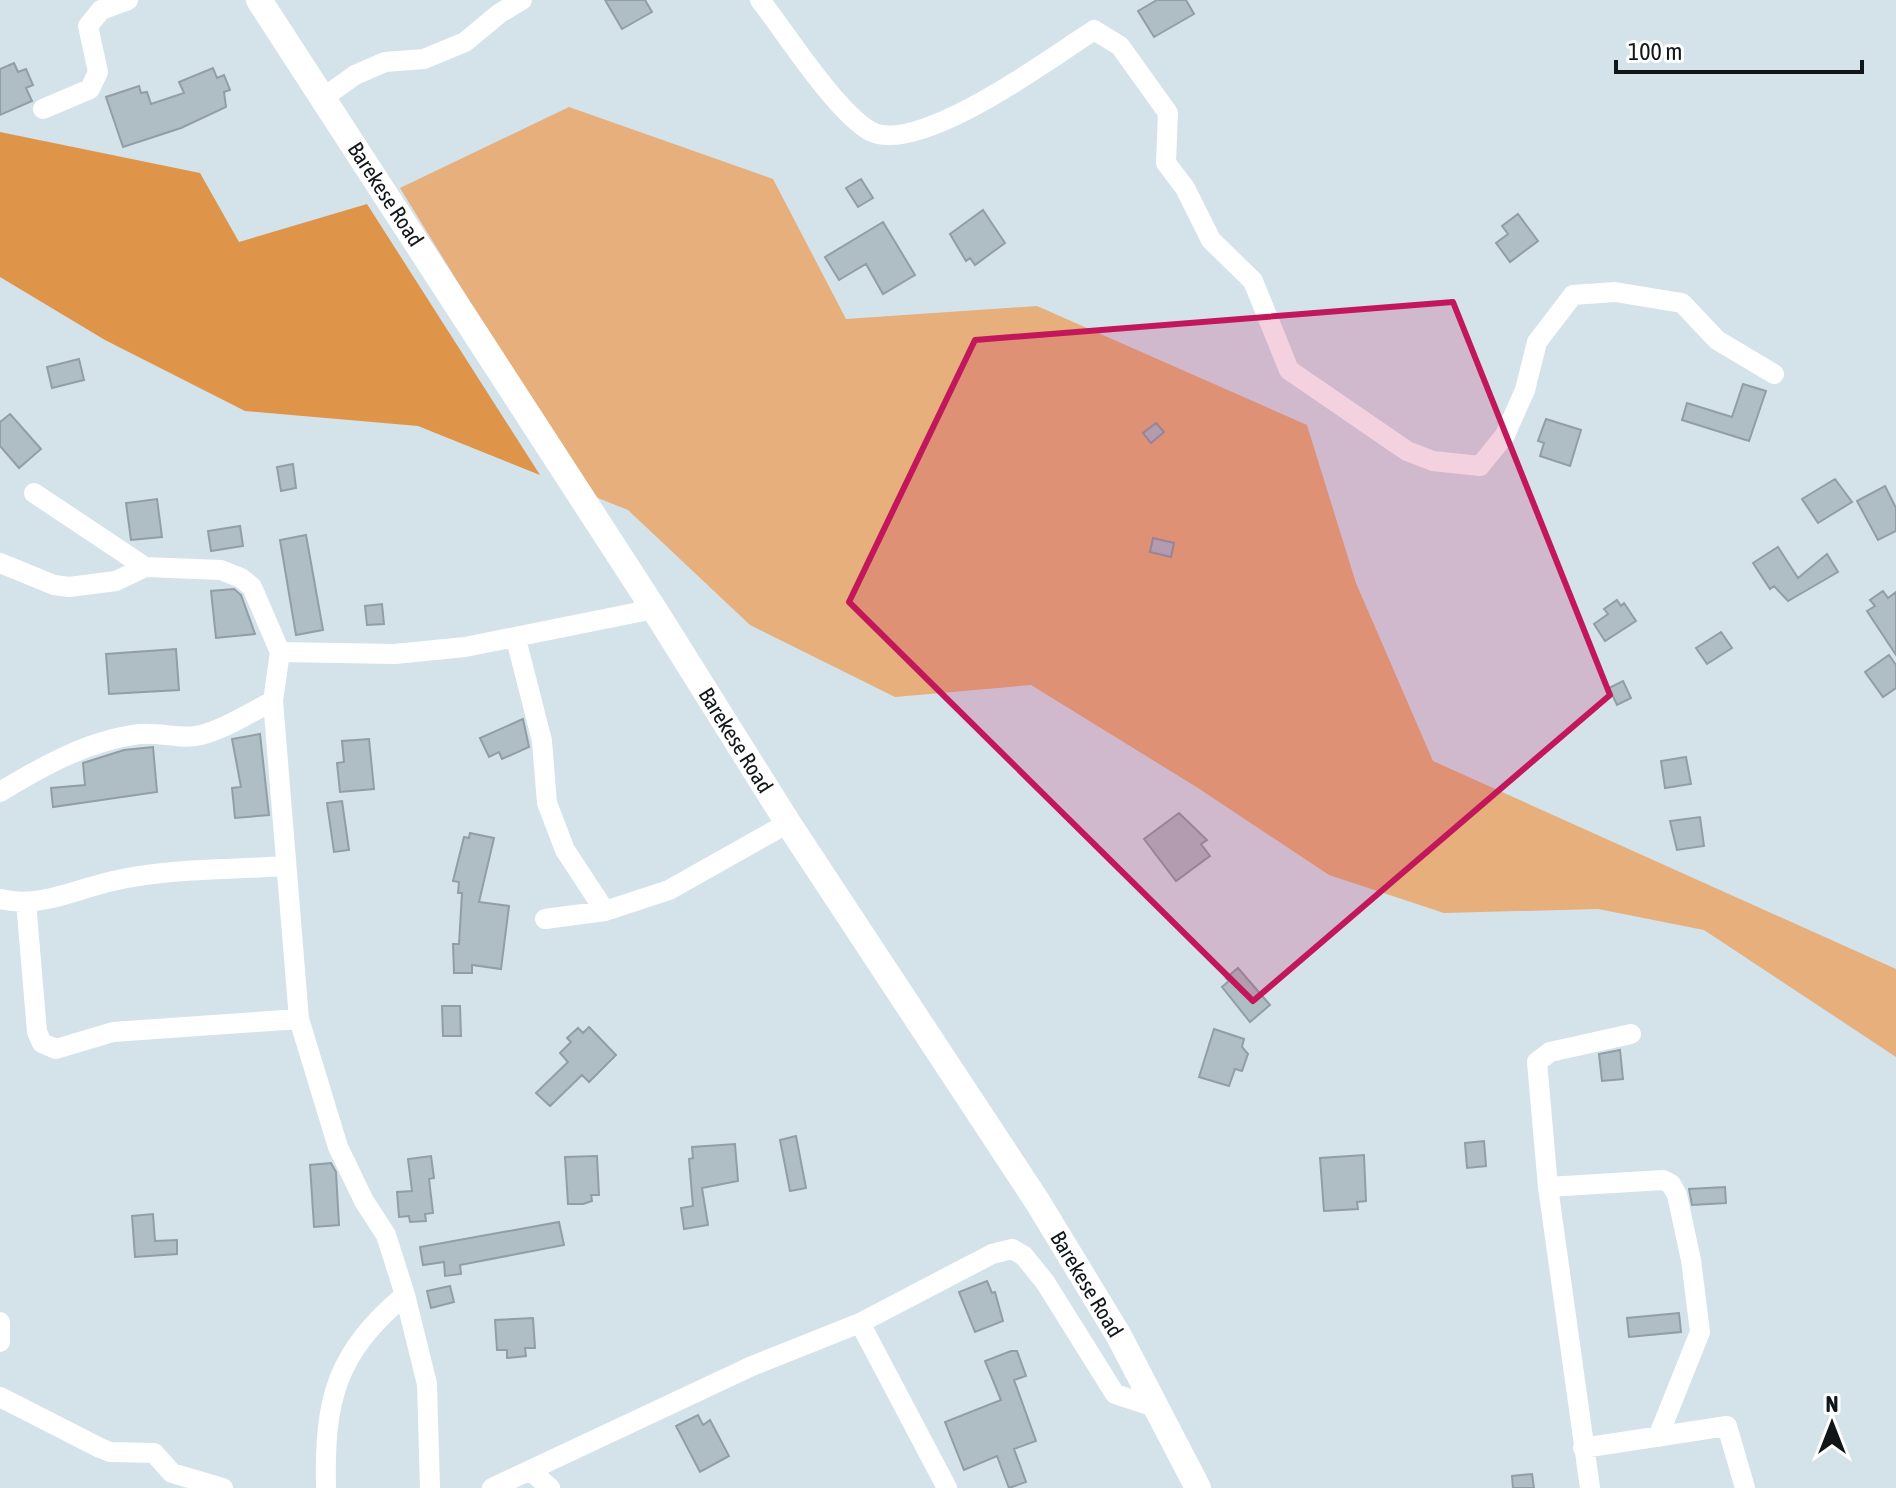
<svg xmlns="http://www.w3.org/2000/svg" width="1896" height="1488" font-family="'Asap Condensed',sans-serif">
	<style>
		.green { fill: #e6af7c }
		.forest { fill: #df9549 }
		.building { fill: #afbdc5; stroke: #919ea6; stroke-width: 2 }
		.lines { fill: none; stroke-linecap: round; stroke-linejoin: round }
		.minor { stroke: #fff; stroke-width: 20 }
		.major { stroke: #fff; stroke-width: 26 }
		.marked { fill: #c2185b; fill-opacity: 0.2; stroke: #c2185b; stroke-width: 6; stroke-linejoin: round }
		.labels { text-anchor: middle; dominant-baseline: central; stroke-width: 6; stroke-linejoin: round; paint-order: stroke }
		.street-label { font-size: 22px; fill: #111619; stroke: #fff }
	</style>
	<rect width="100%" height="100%" fill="#d4e2ea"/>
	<path class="green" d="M569 107 773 179 846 319 1037 306 1307 425 1356 583 1433 761 1896 969V1057L1704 930 1598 909 1444 913 1329 875 1198 788 1031 685 895 697 750 625 628 510 588 494 400 188Z"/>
	<path class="forest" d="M0 132 200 173 239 242 367 204 540 475 418 426 245 411 105 340 0 277Z"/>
	<path class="building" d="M605 0H645L652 12 622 29Z
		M1157 0H1186L1194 14 1154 37 1138 11Z
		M14 63 18 72 26 69 33 85 26 88 32 101 0 115V69Z
		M213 68 217 78 224 75 230 90 224 92 226 107 181 128 123 147 106 97 139 86 141 93 147 92 151 104 184 93 179 82Z
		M861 179 873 198 858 207 846 188Z
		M983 210 1005 243 975 265 970 258 966 261 950 234Z
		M1518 214 1538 241 1510 262 1496 243 1508 234 1502 226Z
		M883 222 915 275 883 294 866 264 839 280 825 257Z
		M79 359 84 380 52 388 47 367Z
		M1743 384 1766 391 1749 441 1682 420 1687 403 1732 417Z
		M10 414 41 449 19 468 0 446V422Z
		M1546 419 1581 430 1570 466 1540 456 1544 443 1538 441Z
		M1156 423 1164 432 1151 443 1143 433Z
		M293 464 296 488 281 491 277 467Z
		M1835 479 1852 502 1818 523 1802 499Z
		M1885 486 1896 508V531L1878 540 1857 501Z
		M157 499 162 537 131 540 126 503Z
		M240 526 243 546 211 551 208 531Z
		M306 535 323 630 296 635 280 540Z
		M1153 538 1174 543 1171 557 1150 552Z
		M1778 547 1798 578 1827 554 1838 572 1788 601 1774 586 1770 589 1753 563Z
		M234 589 241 595 255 634 216 638 211 591Z
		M1883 591 1888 598 1896 592V655L1867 611 1875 606 1870 600Z
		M1617 600 1621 606 1624 603 1636 621 1605 641 1594 624 1608 614 1604 609Z
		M382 604 384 624 367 625 365 606Z
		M1721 632 1732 648 1707 664 1696 648Z
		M176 649 179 690 109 694 106 654Z
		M1889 655 1896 665V688L1883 697 1865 672Z
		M1623 681 1631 698 1617 705 1609 688Z
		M523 719 529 747 502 759 499 752 489 757 480 738Z
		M260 734 269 815 235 818 232 788 241 787 232 739Z
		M369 739 374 789 340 792 337 763 344 762 342 741Z
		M153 747 157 792 53 807 51 788 85 785 83 763 124 750Z
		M1686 757 1691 784 1665 788 1661 761Z
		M342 801 349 850 334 852 327 803Z
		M1179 813 1207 840 1201 844 1210 856 1176 881 1144 839Z
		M1700 817 1704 846 1677 850 1670 821Z
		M470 833 494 838 479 902 509 906 501 969 472 965V973H454L453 944H459L462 893H458L459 882 453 881 464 837 469 838Z
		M1238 968 1270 1005 1250 1022 1222 987 1229 981 1226 978Z
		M442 1006H460L461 1036H443Z
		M589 1027 616 1055 589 1082 582 1075 550 1106 536 1093 568 1062 560 1053 571 1042 567 1038 578 1028 583 1033Z
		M1214 1029 1244 1039 1242 1047 1248 1054 1242 1071 1235 1069 1229 1086 1199 1077Z
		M1620 1050 1623 1079 1602 1081 1599 1054Z
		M796 1136 806 1188 790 1191 780 1140Z
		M1484 1141 1486 1166 1467 1168 1465 1143Z
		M735 1144 738 1181 702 1188 708 1225 684 1229 681 1208 693 1206 689 1159 693 1158 692 1147Z
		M1364 1155 1366 1201 1357 1202 1358 1209 1324 1211 1320 1158Z
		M431 1156 434 1178 429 1179 433 1213 425 1214 426 1221 410 1222 409 1216 399 1217 397 1192 412 1191 408 1159Z
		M597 1156 599 1195H591L592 1201 583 1204H568L565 1157Z
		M331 1163 336 1172 339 1225 314 1227 310 1165Z
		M1725 1187 1726 1203 1692 1205 1689 1189Z
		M153 1214 155 1241 177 1240V1254L135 1257 132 1216Z
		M559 1222 564 1245 460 1265 461 1274 445 1276 444 1262 423 1265 420 1247Z
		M987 1281 992 1293 995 1292 1003 1321 975 1332 959 1292Z
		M450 1286 454 1302 431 1308 427 1291Z
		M1679 1313 1681 1332 1629 1337 1627 1318Z
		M533 1318 535 1348H525L526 1356 507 1358V1350H497L495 1320Z
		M1011 1351H1017L1026 1376 1014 1380 1036 1441 1014 1449 1026 1482 1009 1488 997 1456 964 1470 945 1422 1001 1400 985 1361Z
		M698 1415 703 1425 710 1420 729 1456 700 1472 676 1426Z
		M1532 1474 1534 1488H1513L1512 1476Z"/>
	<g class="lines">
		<path class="minor" d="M760 0C786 33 836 112 870 131 917 157 1053 57 1094 30L1120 46 1168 113 1166 163 1185 188 1211 240 1253 281 1289 370 1407 451 1433 461 1480 466 1505 435 1525 390 1537 342 1573 295 1615 292 1682 303 1717 340 1774 374
			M323 98 355 75 385 62 424 59 465 42 500 13 522 0
			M43 109 90 89 98 72 88 26 101 10 128 0
			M34 493 145 567
			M0 563 54 585 69 587 116 581 145 567 221 570 241 578 252 587 280 652 273 701 299 1019 338 1147 364 1201 386 1235 405 1295 427 1384 430 1488
			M516 639 542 741 547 803 565 850 605 911
			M280 652 395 654 465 647 654 609
			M0 792C43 766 89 740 140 734 161 732 180 740 201 735 225 729 251 712 273 701
			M0 899C39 909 76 889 113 881 168 868 228 870 284 866
			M26 902 37 1032 42 1043 56 1049 113 1032 299 1019
			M545 919 605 911 669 890 788 823
			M1548 1187 1663 1180 1671 1184 1677 1195 1691 1260 1700 1332 1658 1437
			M0 1322V1342
			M860 1323 947 1488
			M0 1397 100 1448 110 1452 154 1453 172 1473 223 1488
			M1583 1448 1727 1426 1745 1488
			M532 1472 550 1488
			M326 1488C324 1399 336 1353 405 1295
			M492 1488 752 1366 860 1323 992 1254 1012 1249 1024 1256 1045 1282 1115 1394 1158 1408
			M1590 1488 1548 1187 1537 1062 1550 1052 1631 1034"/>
		<path class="major" d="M259 0 654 609 788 823 1037 1201 1119 1336 1198 1488"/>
	</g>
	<path class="marked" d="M1453 302 1610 695 1253 1001 849 602 975 340Z"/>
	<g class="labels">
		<g class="street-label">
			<text transform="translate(386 194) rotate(57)">Barekese Road</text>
			<text transform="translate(736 740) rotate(58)">Barekese Road</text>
			<text transform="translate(1087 1284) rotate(59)">Barekese Road</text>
		</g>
	</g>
	<g transform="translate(1832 1424)" stroke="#ffffff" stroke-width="6" paint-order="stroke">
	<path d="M0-6L14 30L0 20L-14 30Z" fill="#111619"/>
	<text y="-12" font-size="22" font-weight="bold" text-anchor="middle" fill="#111619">N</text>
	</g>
	<path d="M1616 60v12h246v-12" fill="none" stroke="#111619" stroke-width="4"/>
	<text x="1628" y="60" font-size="24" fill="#111619" stroke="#ffffff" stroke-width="6" paint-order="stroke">100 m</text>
</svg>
